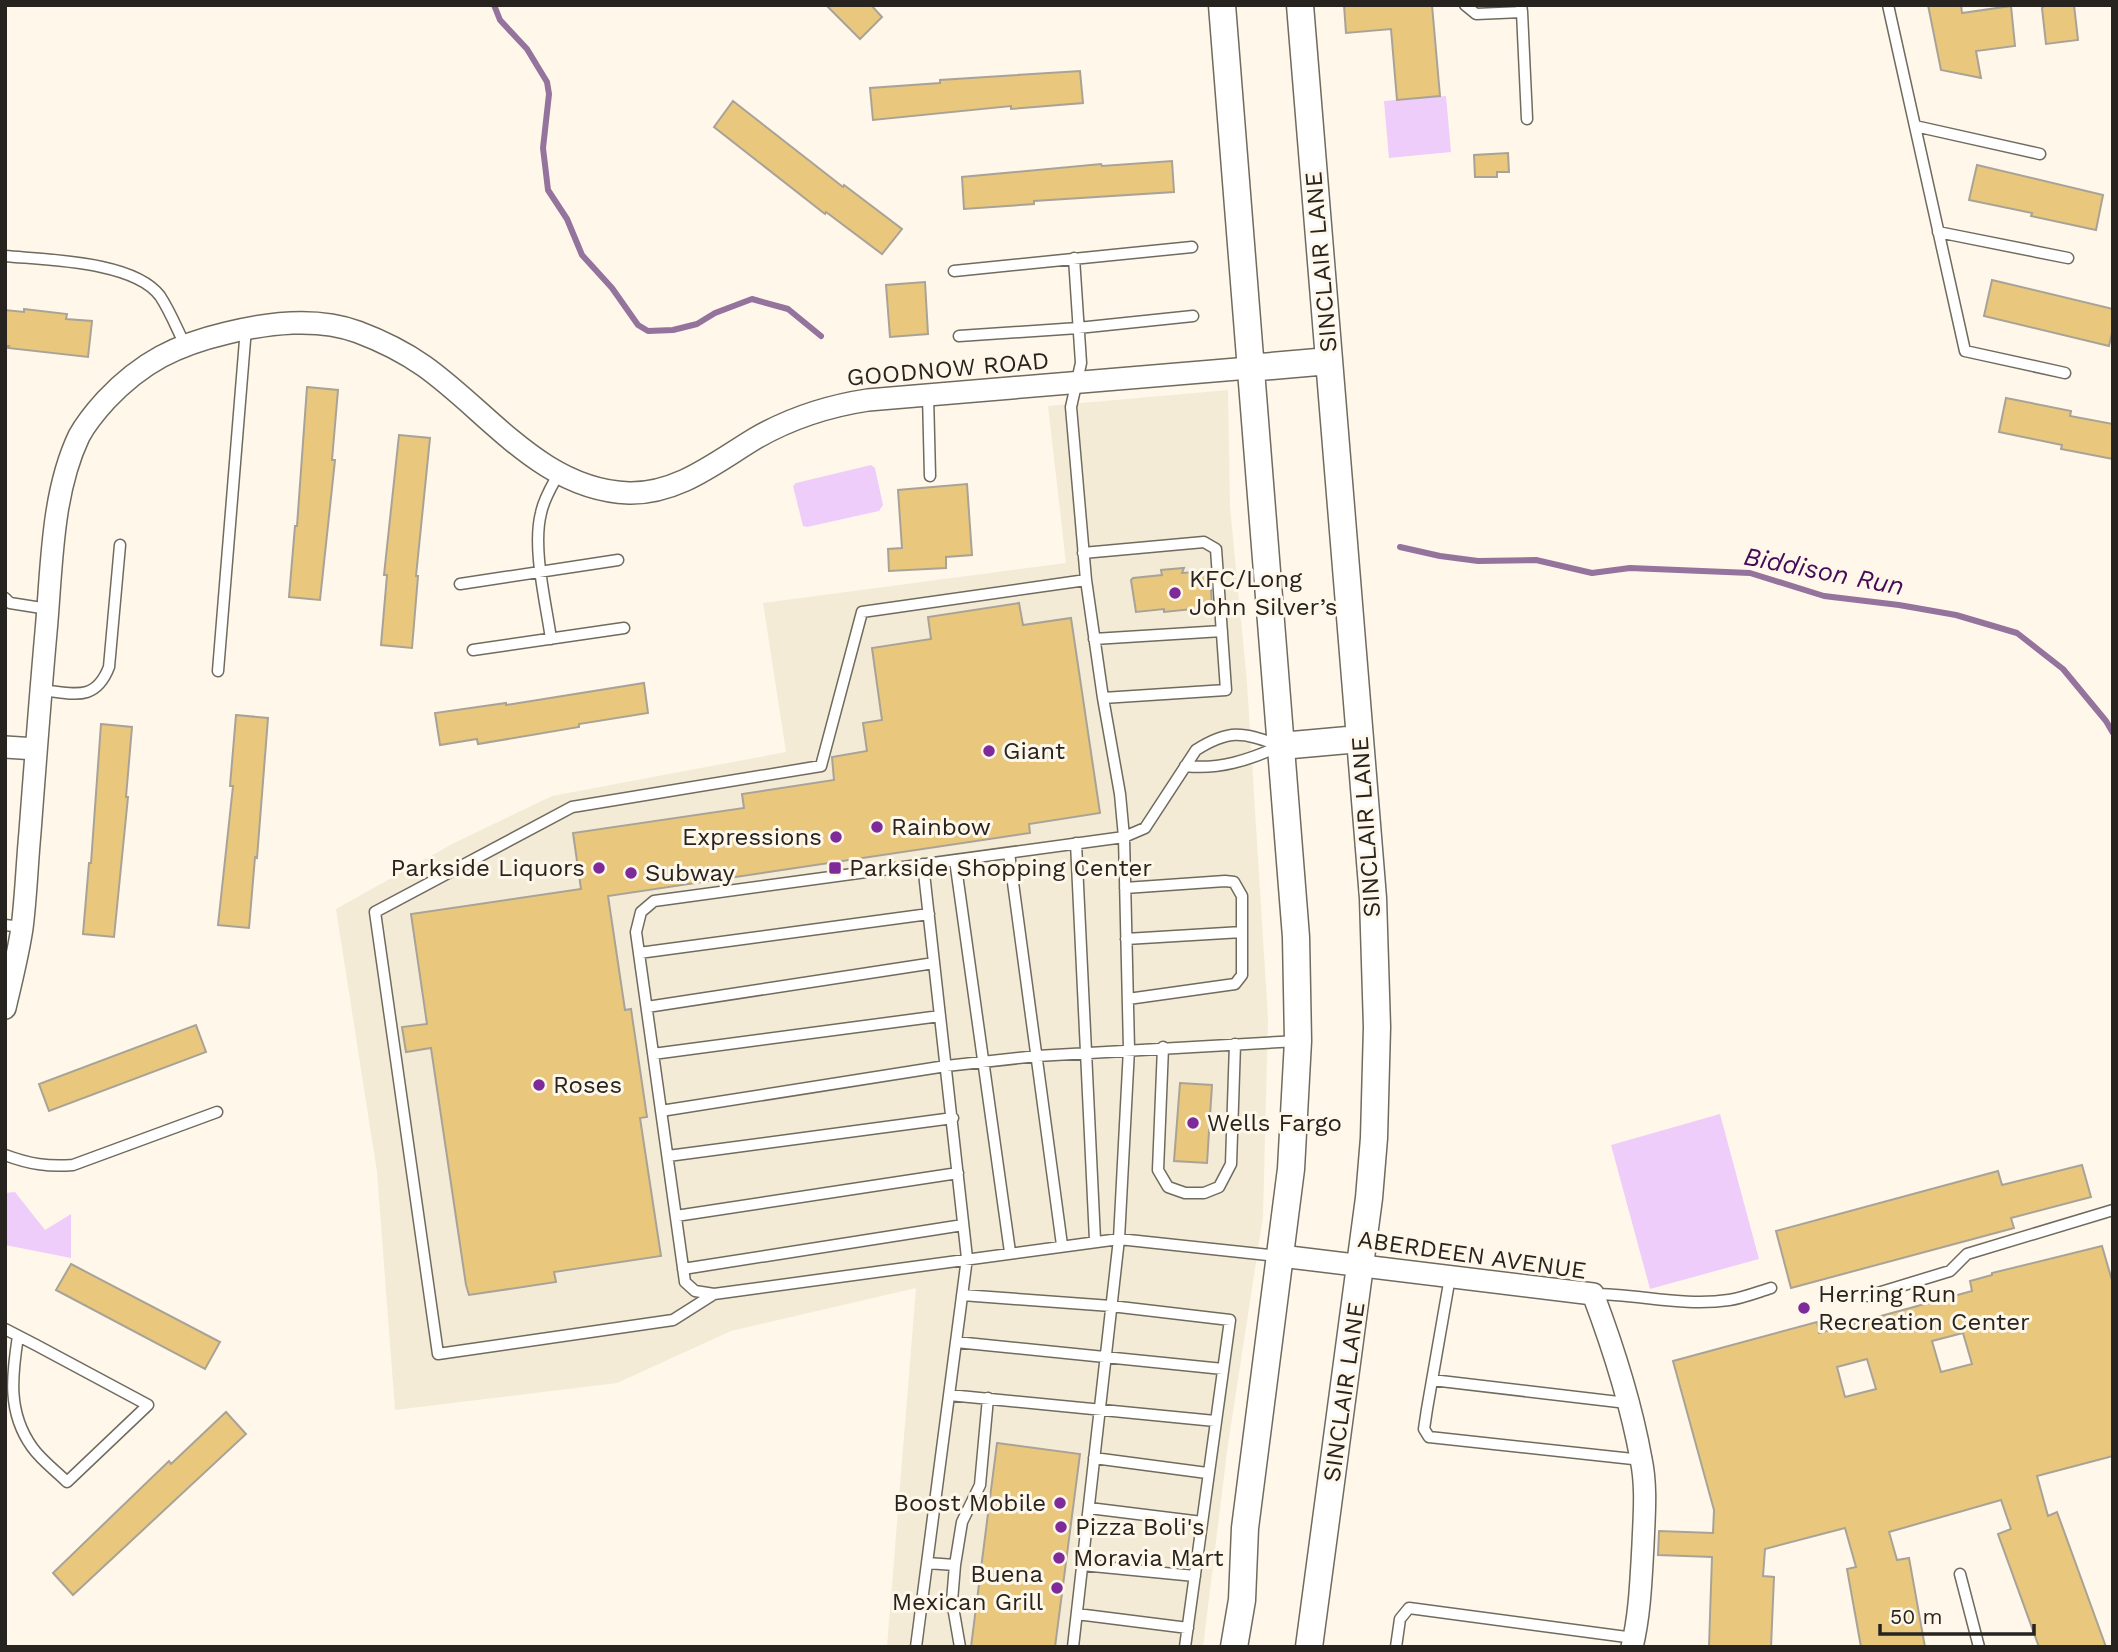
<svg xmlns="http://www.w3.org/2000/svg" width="2118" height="1652" font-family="'Work Sans',sans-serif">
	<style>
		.built { fill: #f4ebd6 }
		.green { fill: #efcdfb }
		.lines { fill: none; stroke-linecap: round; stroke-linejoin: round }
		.stream { stroke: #94739d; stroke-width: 6 }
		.building { fill: #e9c87d; stroke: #a9a397; stroke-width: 2; fill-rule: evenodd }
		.service-casing { stroke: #706b5f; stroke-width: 13 }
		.minor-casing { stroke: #706b5f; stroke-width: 24 }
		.tertiary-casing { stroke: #706b5f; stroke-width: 29 }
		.service { stroke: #fff; stroke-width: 10 }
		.minor { stroke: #fff; stroke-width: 21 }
		.tertiary { stroke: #fff; stroke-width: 26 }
		.poi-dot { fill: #7f2a99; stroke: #fef7ea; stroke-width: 2.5 }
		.labels { text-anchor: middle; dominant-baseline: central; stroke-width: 6; stroke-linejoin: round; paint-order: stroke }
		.street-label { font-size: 24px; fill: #27241f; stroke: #fef7ea }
		.poi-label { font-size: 24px; fill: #27241f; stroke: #fef7ea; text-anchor: start }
		.water-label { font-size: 26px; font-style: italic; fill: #460a57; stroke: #fef7ea }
	</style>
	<rect width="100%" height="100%" fill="#fef7ea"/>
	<path class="built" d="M1228 390 1230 507 1247 682 1268 1018 1263 1217 1228 1444 1203 1647H887L916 1288 731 1331 617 1383 395 1410 377 1172 336 909 454 843 552 796 786 752 763 603 1066 563 1048 406Z"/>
	<path class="green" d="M1446 96 1451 152 1389 158 1384 101Z
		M871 465 875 468 883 505 879 511 807 527 803 526 793 486 796 483Z
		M1720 1114 1759 1259 1650 1289 1611 1145Z
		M15 1192 45 1230 71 1214V1258L5 1245V1193Z"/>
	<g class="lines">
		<path class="stream" d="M494 5 500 20 527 49 547 82 549 94 543 148 548 190 567 219 582 255 612 288 638 325 648 331 673 330 697 324 715 313 752 299 788 309 821 336
			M1400 547 1440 556 1478 561 1536 560 1592 573 1630 568 1750 573 1824 596 1899 605 1956 615 2017 633 2063 669 2106 721 2113 733"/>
	</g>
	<path class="building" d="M826 5H871L882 17 860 39Z
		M1344 5H1432L1440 96 1397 100 1391 29 1346 33Z
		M1928 5H1961L1962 13 2011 6 2015 46 1976 51 1981 78 1941 70Z
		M2045 5H2074L2078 40 2046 44 2042 8Z
		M1080 71 1083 103 1011 109V106L873 120 870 88 940 83V80Z
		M733 101 843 187 844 185 902 229 882 254 826 212 825 214 714 127Z
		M1508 153 1509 172H1497V177H1475L1474 155Z
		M1172 161 1174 192 1034 201V204L964 209 962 177 1101 164 1102 166Z
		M1977 165 2103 195 2096 230 2031 216 2032 213 1969 200Z
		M1992 280 2113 309V328L2109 346 1984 316Z
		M925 282 928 334 890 337 886 285Z
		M24 309 67 314 66 319 92 321 88 357 8 348 9 346H5V310L24 312Z
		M307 387 338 390 332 460H335L320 600 289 597 295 526H297Z
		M2006 398 2071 411 2070 416 2113 424V459L2061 449 2062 445 1999 432Z
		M399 435 430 438 416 576H418L412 648 381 645 387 575H384Z
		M967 484 972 555 946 557V568L889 571 888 549 902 548 898 490Z
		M1184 568 1182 573 1210 571 1212 607 1164 612V609L1136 612 1131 580 1133 578 1162 575 1161 570Z
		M1019 603 1023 625 1071 618 1100 813 1029 824 1030 833 608 896 625 1010 631 1009 647 1117 640 1118 661 1256 554 1272 556 1282 469 1295 466 1285 431 1048 406 1052 402 1027 427 1024 411 914 581 889 573 833 744 808 742 794 834 780 832 757 867 751 863 723 882 720 872 648 931 639 928 617Z
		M644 683 648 713 579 724V727L478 744 477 739 440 745 435 713 506 703V705Z
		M236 715 268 718 257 858 255 857 249 928 218 925 233 786H230Z
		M101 724 132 727 126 797H128L114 937 83 934 89 863H91Z
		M196 1025 206 1052 49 1111 39 1084Z
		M1180 1083 1212 1085 1207 1163 1174 1161Z
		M2082 1165 2091 1197 2011 1218 2014 1228 1791 1288 1776 1231 1998 1171 2002 1185Z
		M2102 1246 2113 1284V1456L2037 1476 2048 1516 2057 1512 2106 1647H2039L1998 1534 2011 1529 2001 1500 1889 1532 1897 1560 1909 1558 1925 1647H1861L1847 1569 1856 1567 1845 1528 1765 1549 1763 1576 1774 1577 1771 1647H1709L1712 1557 1658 1555 1659 1531 1713 1533 1714 1510 1673 1361 1817 1322 1819 1333 1972 1291 1970 1281 1992 1275V1273ZM1963 1333 1972 1364 1941 1372 1932 1341ZM1867 1359 1876 1389 1845 1397 1837 1367Z
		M71 1264 220 1342 205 1369 56 1290Z
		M226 1412 246 1434 73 1595 53 1573 169 1461 171 1464Z
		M997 1443 1080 1454 1055 1647H971Z"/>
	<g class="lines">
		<defs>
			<path id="service" d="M1465 5 1476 14 1522 12 1521 5
				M1888 5 1965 351 2065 373
				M1522 12 1527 119
				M1915 126 2040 154
				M1938 232 2068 258
				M5 256C47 260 134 261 160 296 170 311 177 329 185 345
				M954 271 1192 247
				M959 336 1078 328 1193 316
				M928 395 930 476
				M1083 553 1204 542 1216 549 1226 690 1103 698
				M460 584 618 560
				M5 598 10 603 48 609
				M551 639C546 603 532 548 541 513 544 498 552 486 559 473
				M1094 639 1222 631
				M473 650 624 628
				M218 671 246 328
				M41 690C73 693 95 703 109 667L120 545
				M1278 745C1242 732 1229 729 1196 750L1145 828 1124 837 654 901 641 912 636 932 685 1282 695 1291 714 1294 1119 1239 1278 1256
				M1185 766C1219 770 1249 760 1280 746
				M1076 843 1095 1240
				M1009 853 1062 1245
				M955 860 1010 1252
				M1125 888 1225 881 1234 882 1242 896V932
				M5 925 22 927
				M1126 939 1242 932V975L1235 984 1128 999
				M639 953 929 914
				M647 1007 934 963
				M1163 1047 1158 1170 1168 1187 1185 1193H1204L1219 1187 1231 1164 1235 1044
				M653 1054 940 1016
				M661 1111 946 1066 1037 1056 1298 1041
				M5 1155C29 1164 48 1167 73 1165L217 1112
				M668 1156 953 1118
				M676 1216 958 1173
				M683 1269 963 1225
				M1450 1277 1427 1409 1424 1429 1429 1437 1642 1460
				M714 1294 673 1320 438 1354 375 912 572 807 821 766 862 612 1086 580
				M1593 1294C1638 1294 1684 1307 1729 1300 1743 1298 1758 1292 1771 1288
				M962 1295 1111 1306 1230 1320 1185 1647
				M1868 1296 1950 1271 1967 1254 2113 1210
				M5 1329 36 1345 148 1405 67 1482C56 1471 41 1460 32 1447 7 1412 12 1375 18 1336
				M956 1342 1223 1369
				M1432 1380 1627 1403
				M949 1395 1215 1421
				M1094 1458 1207 1473
				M1089 1508 1202 1522
				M927 1563 955 1565
				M1082 1565 1195 1576
				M1960 1574 1979 1647
				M1077 1614 1188 1628
				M916 1647 967 1258 923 864
				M960 1647 952 1601 955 1565 962 1522 980 1485 988 1398
				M1073 1647 1119 1239 1129 1049 1124 837 1120 794 1103 698 1086 580 1071 407 1081 363 1074 258
				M1396 1647 1400 1619 1409 1608 1634 1638"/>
			<path id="minor" d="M5 747 36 749
				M5 1008C11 982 18 955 22 928 26 897 27 864 30 832 35 766 40 699 46 632 52 568 51 495 79 436 86 423 96 411 106 400 142 362 176 345 227 333 267 323 318 317 358 332 382 341 404 352 424 366 489 412 542 490 629 493 678 494 716 462 756 438 791 418 828 406 868 400L1249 368
				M1281 1256 1593 1294C1613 1347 1631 1403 1641 1459 1647 1487 1644 1517 1643 1545 1641 1579 1640 1614 1632 1647"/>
			<path id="tertiary" d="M1222 5 1296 937 1298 1041 1291 1169 1245 1528 1242 1600 1234 1647
				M1300 5 1373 898 1377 1027 1374 1138 1369 1198 1309 1647
				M1249 368 1329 361
				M1281 746 1359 739"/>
		</defs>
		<use href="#service" class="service-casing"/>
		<use href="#minor" class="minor-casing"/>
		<use href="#tertiary" class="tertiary-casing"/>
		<use href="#service" class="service"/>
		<use href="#minor" class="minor"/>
		<use href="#tertiary" class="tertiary"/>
	</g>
	<g class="poi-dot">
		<circle cx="1175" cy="593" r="7"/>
		<circle cx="989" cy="751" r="7"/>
		<circle cx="877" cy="827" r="7"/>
		<circle cx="836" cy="837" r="7"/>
		<circle cx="599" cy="868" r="7"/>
		<rect x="828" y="861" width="14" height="14" rx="3.5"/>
		<circle cx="631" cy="873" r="7"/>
		<circle cx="539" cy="1085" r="7"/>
		<circle cx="1193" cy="1123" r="7"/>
		<circle cx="1804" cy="1308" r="7"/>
		<circle cx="1060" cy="1503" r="7"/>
		<circle cx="1061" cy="1527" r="7"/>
		<circle cx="1059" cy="1558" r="7"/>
		<circle cx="1057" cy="1588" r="7"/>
	</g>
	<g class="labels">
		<g class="street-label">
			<text transform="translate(1321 262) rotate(-95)">SINCLAIR LANE</text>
			<text transform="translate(948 369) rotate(-5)">GOODNOW ROAD</text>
			<text transform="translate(1366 827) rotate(-94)">SINCLAIR LANE</text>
			<text transform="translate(1472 1255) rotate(8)">ABERDEEN AVENUE</text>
			<text transform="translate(1344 1392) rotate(-82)">SINCLAIR LANE</text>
		</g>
		<g class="poi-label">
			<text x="1189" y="579">KFC/Long<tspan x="1189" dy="28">John Silver’s</tspan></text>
			<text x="1003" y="751">Giant</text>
			<text x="891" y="827">Rainbow</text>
			<text x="822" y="837" text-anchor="end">Expressions</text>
			<text x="585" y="868" text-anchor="end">Parkside Liquors</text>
			<text x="849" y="868">Parkside Shopping Center</text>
			<text x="645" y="873">Subway</text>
			<text x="553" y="1085">Roses</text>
			<text x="1207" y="1123">Wells Fargo</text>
			<text x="1818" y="1294">Herring Run<tspan x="1818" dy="28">Recreation Center</tspan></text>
			<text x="1046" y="1503" text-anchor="end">Boost Mobile</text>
			<text x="1075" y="1527">Pizza Boli's</text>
			<text x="1073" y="1558">Moravia Mart</text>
			<text x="1043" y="1574" text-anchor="end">Buena<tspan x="1043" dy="28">Mexican Grill</tspan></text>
		</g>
		<g class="water-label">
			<text transform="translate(1824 571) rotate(11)">Biddison Run</text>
		</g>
	</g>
	<rect width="2118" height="1652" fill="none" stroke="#27241f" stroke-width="14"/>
	<path d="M1880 1624v10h154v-10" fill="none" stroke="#27241f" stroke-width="3.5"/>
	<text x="1890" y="1624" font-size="21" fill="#27241f" stroke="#fef7ea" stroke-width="5" paint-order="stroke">50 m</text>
</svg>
